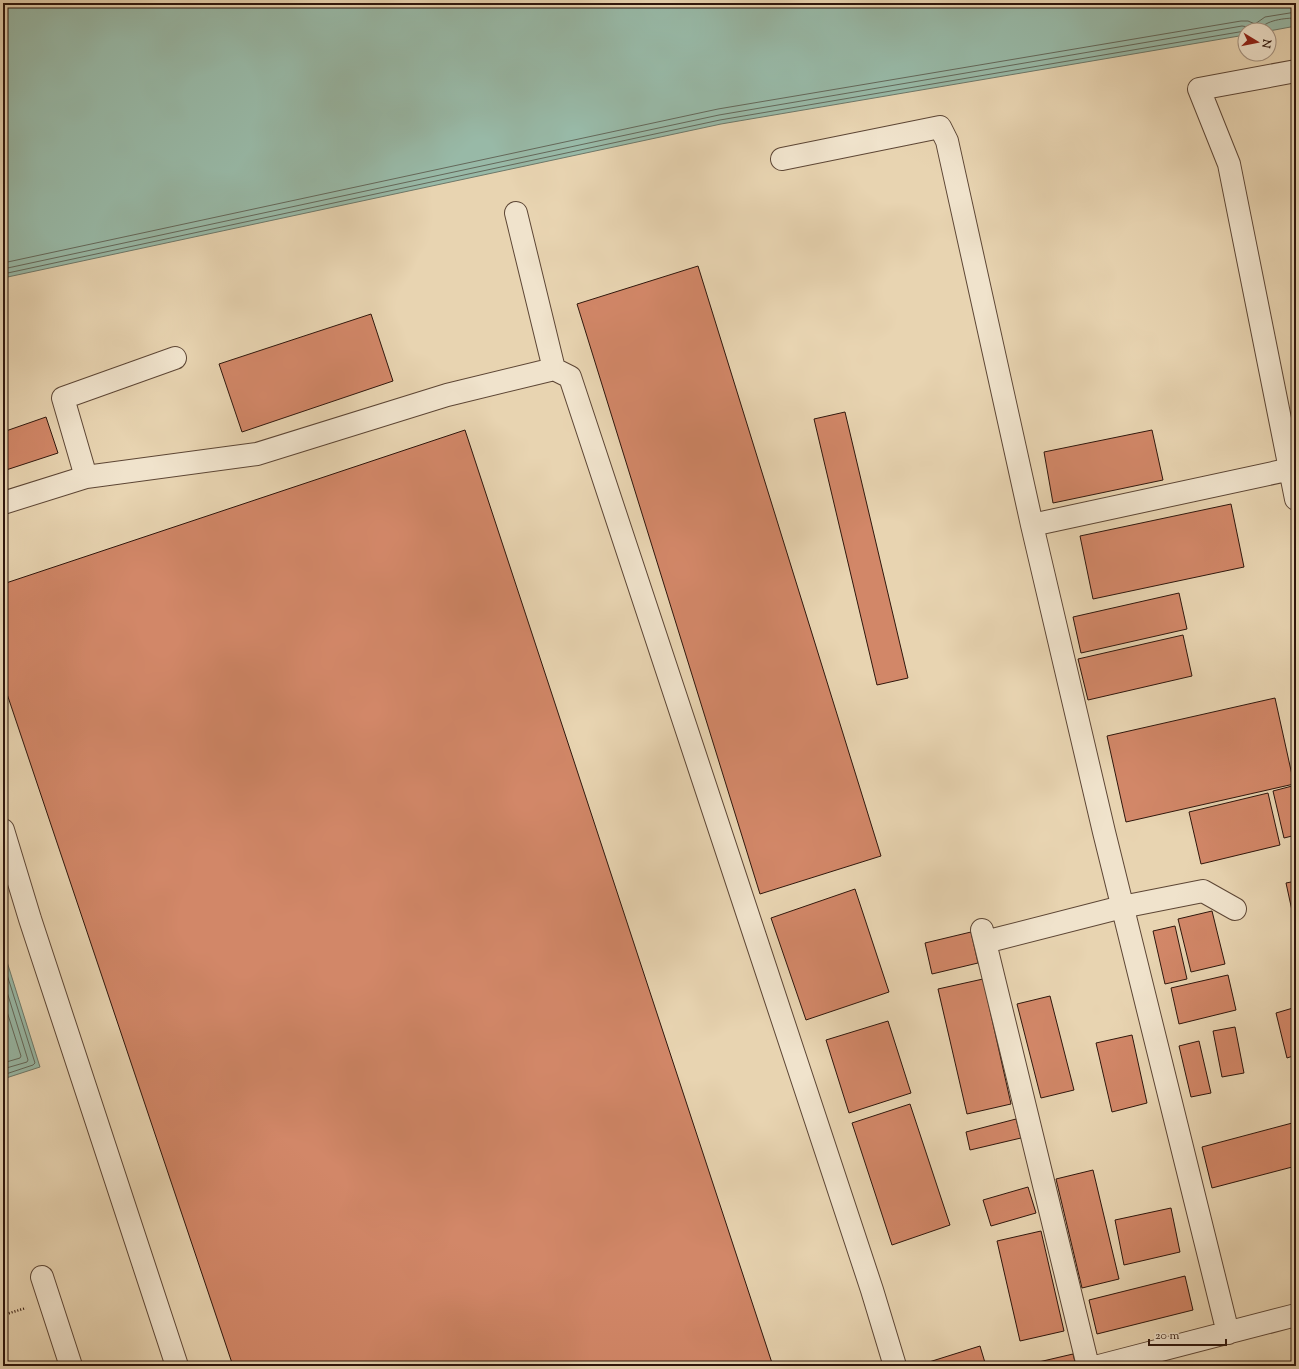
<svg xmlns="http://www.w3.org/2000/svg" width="1299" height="1369" font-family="'Sorts Mill Goudy',serif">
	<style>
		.water { fill: #98b9a7; stroke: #6e7869 }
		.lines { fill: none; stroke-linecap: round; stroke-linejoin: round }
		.shore { stroke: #64685a; stroke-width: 1 }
		.building { fill: #d28768; stroke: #2f160c }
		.minor-casing { stroke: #5d4635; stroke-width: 24 }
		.path { stroke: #2f160c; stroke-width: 2.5; stroke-dasharray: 1 2; stroke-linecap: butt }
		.minor { stroke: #f0e3cc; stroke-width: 22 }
	</style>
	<rect width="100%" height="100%" fill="#e8d4b1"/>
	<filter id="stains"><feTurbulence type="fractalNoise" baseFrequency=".005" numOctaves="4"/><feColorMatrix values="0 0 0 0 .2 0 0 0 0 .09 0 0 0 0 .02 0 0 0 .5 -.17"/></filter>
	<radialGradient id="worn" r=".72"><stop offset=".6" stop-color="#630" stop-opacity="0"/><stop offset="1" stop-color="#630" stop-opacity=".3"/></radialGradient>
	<path class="water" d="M3 3H1296V26L1269 31V30H1245V35L721 124 3 278Z
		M3 949 40 1067 3 1079Z"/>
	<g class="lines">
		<path class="shore" d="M1260 30C1264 20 1286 18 1296 18
			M3 263 718 109 1241 21H1248L1255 24 1265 17 1296 12
			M3 269 719 115 1242 26 1248 27 1252 30
			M3 274 720 120 1245 31
			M3 962 35 1063 33 1065 3 1075
			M3 979 28 1060 27 1062 3 1069
			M3 999 21 1056 20 1058 3 1063"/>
	</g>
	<path class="building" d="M698 266 881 856 760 894 577 304Z
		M371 314 393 381 242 432 219 364Z
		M845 412 908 678 877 685 814 419Z
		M46 417 58 453 3 471V432Z
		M465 430 773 1366H233L3 682V584Z
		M1152 430 1163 480 1053 503 1044 452Z
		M1231 504 1244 567 1093 599 1080 536Z
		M1179 593 1187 629 1081 653 1073 617Z
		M1183 635 1192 676 1088 700 1078 659Z
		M1275 698 1294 784 1126 822 1107 736Z
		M1296 785V835L1284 838 1273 791Z
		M1268 793 1280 845 1201 864 1189 812Z
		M1296 881V929L1286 883Z
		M855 889 889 992 806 1020 771 918Z
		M1212 911 1225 964 1191 972 1178 919Z
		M1175 926 1187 979 1165 984 1153 931Z
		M971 932 978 963 932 974 925 943Z
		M1228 975 1236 1010 1179 1024 1171 988Z
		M983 979 1011 1104 967 1114 938 989Z
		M1050 996 1074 1090 1041 1098 1017 1004Z
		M1293 1008 1296 1019V1055L1287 1058 1276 1013Z
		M888 1021 911 1093 849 1113 826 1040Z
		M1235 1027 1244 1073 1222 1077 1213 1031Z
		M1132 1035 1147 1103 1112 1112 1096 1043Z
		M1199 1041 1211 1093 1191 1097 1179 1046Z
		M910 1104 950 1225 892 1245 852 1123Z
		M1016 1119 1021 1138 970 1150 966 1132Z
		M1296 1122V1166L1212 1188 1202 1147Z
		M1093 1170 1119 1279 1082 1288 1056 1179Z
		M1028 1187 1036 1213 991 1226 983 1200Z
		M1171 1208 1180 1252 1124 1265 1115 1220Z
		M1041 1231 1064 1331 1020 1341 997 1241Z
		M1185 1276 1193 1310 1097 1334 1089 1300Z
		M980 1346 986 1366H931L929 1362Z
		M1073 1354 1076 1366H1031L1030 1364Z"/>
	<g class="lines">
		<defs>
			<path id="minor" d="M1296 71 1199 89 1229 164 1296 499
				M782 159 940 127 947 141 1032 525 1104 832 1228 1333
				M516 213 554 369
				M86 477 63 398 175 358
				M3 503 86 477 257 454 447 395 554 369 570 377 872 1290 895 1366
				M1032 525 1296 468
				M3 830 30 919 177 1366
				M982 930 1088 1366
				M985 942 1122 907 1203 891 1235 909
				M42 1277 71 1366
				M1099 1366 1296 1315"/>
		</defs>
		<use href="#minor" class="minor-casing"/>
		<path class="path" d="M3 1315 26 1308"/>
		<use href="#minor" class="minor"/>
	</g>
	<rect width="1299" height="1369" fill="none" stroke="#e8d4b1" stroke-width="16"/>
	<rect x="4" y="4" width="1291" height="1361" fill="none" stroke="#2f160c" stroke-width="2"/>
	<rect x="8" y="8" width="1283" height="1353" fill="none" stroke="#2f160c"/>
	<g transform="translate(1257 42) rotate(100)"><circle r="19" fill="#f0e3cc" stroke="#a3917f"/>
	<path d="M0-3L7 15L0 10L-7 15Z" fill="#8f2418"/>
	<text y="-6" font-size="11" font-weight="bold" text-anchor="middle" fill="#2f160c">N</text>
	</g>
	<path d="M1149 1339v6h77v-6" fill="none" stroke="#2f160c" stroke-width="2"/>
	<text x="1155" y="1339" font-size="12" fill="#2f160c" stroke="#f0e3cc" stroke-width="3" paint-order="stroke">20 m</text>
	<rect width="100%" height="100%" filter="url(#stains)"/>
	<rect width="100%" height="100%" fill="url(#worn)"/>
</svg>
